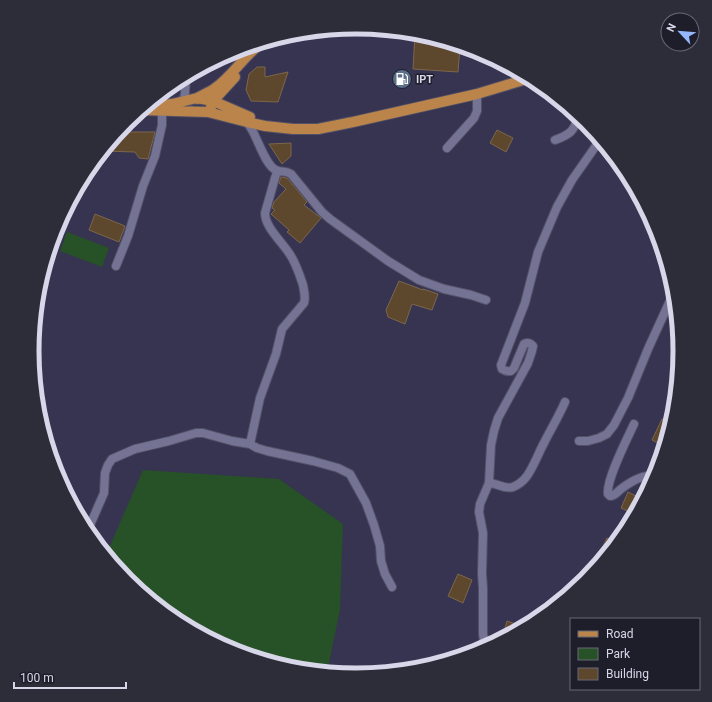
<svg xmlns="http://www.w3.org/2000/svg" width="712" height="702" font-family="Roboto,sans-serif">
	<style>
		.green { fill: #275126 }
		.building { fill: #5d472d; stroke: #7d664b }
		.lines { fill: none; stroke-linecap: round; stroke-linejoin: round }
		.minor-casing { stroke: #525067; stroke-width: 10 }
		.major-casing { stroke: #525067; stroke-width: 12 }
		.minor { stroke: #747393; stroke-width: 8 }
		.major { stroke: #ba844a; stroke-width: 10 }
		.labels { text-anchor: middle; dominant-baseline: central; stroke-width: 3; stroke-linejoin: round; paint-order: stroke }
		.poi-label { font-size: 11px; font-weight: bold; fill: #d7d7e9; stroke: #1e1e2b; text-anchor: start }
		.rim { fill: none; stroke: #d7d7e9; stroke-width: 5 }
	</style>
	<rect width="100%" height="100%" fill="#363450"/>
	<path class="green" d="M67 232 109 248 102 267 60 251Z
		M143 470 279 479 343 524 340 610 327 672 293 669 232 650 176 620 127 580 106 555Z"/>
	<path class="building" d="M415 33H419L460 46 458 72 413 69Z
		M257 67H265V77L288 72 278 102 251 101 246 90 249 74Z
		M497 130 513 138 506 152 490 143Z
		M119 132H155L148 159 139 158 135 152 103 151Z
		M291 143V156L282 164 269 144Z
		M281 177 287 178 307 202 304 205 321 218 300 243 287 232 289 230 271 214 275 210 272 208 274 202 286 189 279 183Z
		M95 214 125 226 119 242 89 230Z
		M399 281 423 290V289L438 294 432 310 412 304 405 324 388 317 386 310Z
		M662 419 671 423 664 446 652 440Z
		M628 492 642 499 634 514 621 508Z
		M607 538 616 543 595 569 593 567Z
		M458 574 472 580 463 603 448 596Z
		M507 621 524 627 502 639Z"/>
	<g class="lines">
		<defs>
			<path id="minor" d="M183 102C186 93 186 86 185 77
				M247 122C249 125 251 128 252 130 258 140 266 166 276 170 281 173 285 170 291 174L322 212 330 219 388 261 419 280 444 289 471 295 486 300
				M555 140C569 135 575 131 578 116
				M447 148 474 118 477 111V94
				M116 266 128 236 143 186 155 156 162 125V111
				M634 424C627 439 606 480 608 494L610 496C615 496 617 492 621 489 629 483 644 473 654 477
				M579 441H588L599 438 607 434 614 425 628 398 648 349 674 292
				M250 444 260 398 276 354 282 329 304 303C306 297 304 291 303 285 299 273 296 263 289 253 281 241 265 227 265 213L277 171
				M489 483C497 483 505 490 513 487 518 485 524 480 527 476 534 466 538 454 544 443 551 429 559 416 565 402
				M87 532 104 493 105 473 108 465 112 459 135 449 169 441 196 433H203L232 441 250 444 257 448 267 451 313 461 338 468 350 474 366 503 374 525 380 546 381 561 385 574 392 587
				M485 648 483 634V588L482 574 483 533 479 512 480 504 489 483 491 445 494 431 498 418 528 363 532 351 533 346C530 343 528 342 524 344L514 368 511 371C507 372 505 371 502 369L501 365 525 303 538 252 557 207 572 180 600 140"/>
			<path id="major" d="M197 99V98C203 95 209 92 214 89 233 76 244 55 263 42
				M160 105 172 104 197 98 213 101 250 117
				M211 107 213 101 235 77
				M141 110 208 112 247 122 265 126 293 129H318L353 122 477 94 530 78"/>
		</defs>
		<use href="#minor" class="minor-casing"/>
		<use href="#major" class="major-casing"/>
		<use href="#minor" class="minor"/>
		<use href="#major" class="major"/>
	</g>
	<defs>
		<symbol id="fuel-disc" viewBox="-11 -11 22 22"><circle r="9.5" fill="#5c6f8a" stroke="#1e1e2b"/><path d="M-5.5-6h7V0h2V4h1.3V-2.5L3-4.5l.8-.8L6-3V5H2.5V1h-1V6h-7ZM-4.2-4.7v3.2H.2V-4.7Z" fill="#fff"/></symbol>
	</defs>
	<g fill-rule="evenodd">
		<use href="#fuel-disc" x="391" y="68" width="22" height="22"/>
	</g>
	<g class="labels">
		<g class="poi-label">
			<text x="416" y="79">IPT</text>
		</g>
	</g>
	<path d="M0 0H712V702H0ZM39 351a317 317 0 1 1 634 0a317 317 0 1 1-634 0Z" fill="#2d2d3a" fill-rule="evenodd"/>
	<path class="rim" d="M39 351a317 317 0 1 1 634 0a317 317 0 1 1-634 0Z"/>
	<rect x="570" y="618" width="130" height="72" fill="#1e1e2b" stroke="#686877"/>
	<rect x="578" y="631" width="20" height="6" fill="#ba844a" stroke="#686877"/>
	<text x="606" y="638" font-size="12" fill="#d7d7e9">Road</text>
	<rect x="578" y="648" width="20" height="12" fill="#275126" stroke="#686877"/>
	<text x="606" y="658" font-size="12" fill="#d7d7e9">Park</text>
	<rect x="578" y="668" width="20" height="12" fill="#5d472d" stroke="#686877"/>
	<text x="606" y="678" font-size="12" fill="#d7d7e9">Building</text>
	<g transform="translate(680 32) rotate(296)"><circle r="19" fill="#1e1e2b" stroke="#686877"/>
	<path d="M0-3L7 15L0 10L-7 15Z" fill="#94b7fd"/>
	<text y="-6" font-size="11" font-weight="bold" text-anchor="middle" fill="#d7d7e9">N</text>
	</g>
	<path d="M14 682v6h112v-6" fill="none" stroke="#d7d7e9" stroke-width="2"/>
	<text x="20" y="682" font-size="12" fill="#d7d7e9" stroke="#1e1e2b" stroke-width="3" paint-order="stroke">100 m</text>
</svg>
